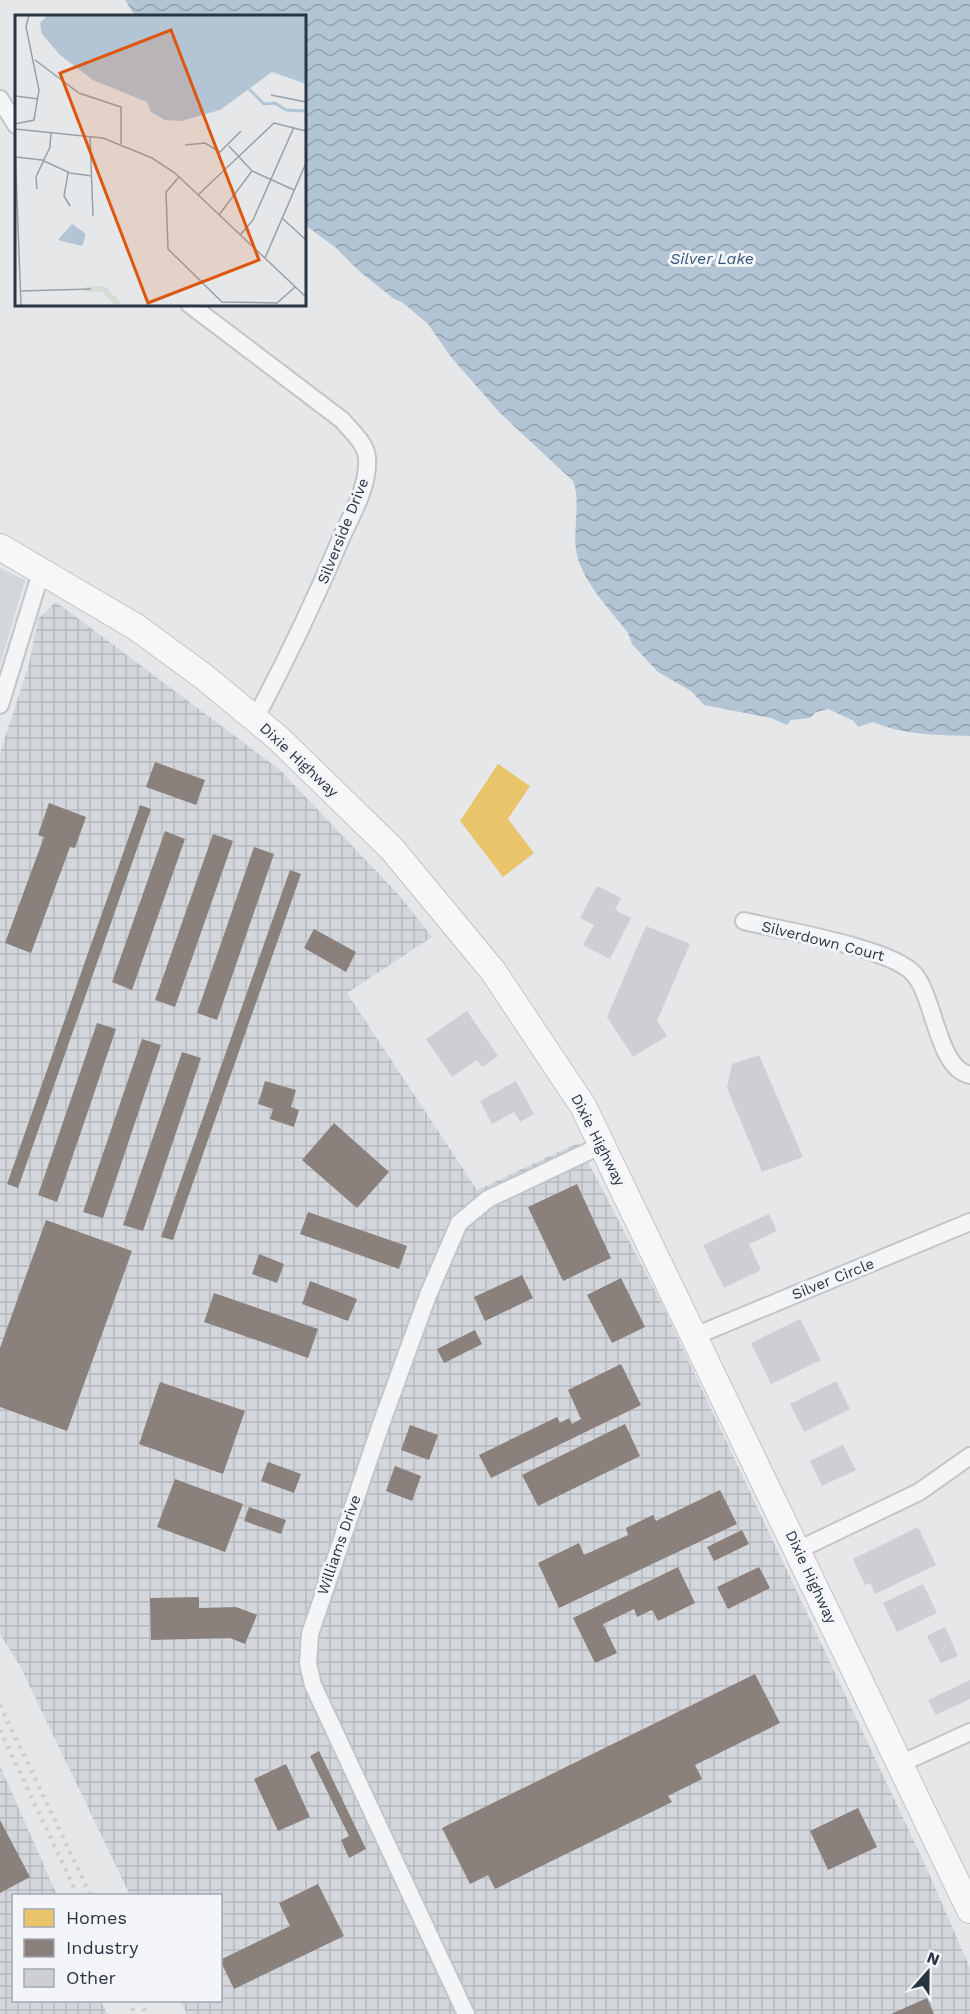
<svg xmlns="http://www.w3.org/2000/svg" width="970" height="2014" font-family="'Work Sans',sans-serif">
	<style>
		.built { fill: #d3d7dc }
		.industrial { fill: url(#industrial-grid) }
		.water { fill: url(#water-waves) }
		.homes { fill: #e9c46a }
		.industry { fill: #8a817c }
		.building { fill: #cdcfd2 }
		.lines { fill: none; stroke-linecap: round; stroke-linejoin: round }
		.street-casing { stroke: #c3c5c7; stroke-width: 20 }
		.primary-casing { stroke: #c1c4c7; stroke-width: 28 }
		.street { stroke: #f4f5f6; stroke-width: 16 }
		.primary { stroke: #f7f7f8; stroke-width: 26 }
		.rail { stroke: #cdcfd1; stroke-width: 4.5; stroke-dasharray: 3 6; stroke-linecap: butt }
		.labels { text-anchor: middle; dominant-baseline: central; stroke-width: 6; stroke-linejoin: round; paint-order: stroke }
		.street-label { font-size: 15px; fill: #2a3544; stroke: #f3f5f8 }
		.water-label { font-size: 16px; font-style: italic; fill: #335679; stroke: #f3f5f8 }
		.inset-river { fill: none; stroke: #b3c5d5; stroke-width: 3 }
		.inset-road { fill: none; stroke: #9aa0a7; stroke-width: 1.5 }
		.view { fill: #de570f; fill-opacity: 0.15; stroke: #de570f; stroke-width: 3 }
		.inset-edge { fill: none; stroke: #2a3544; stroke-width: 3 }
	</style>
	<defs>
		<pattern id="industrial-grid" width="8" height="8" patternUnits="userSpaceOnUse" patternTransform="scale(1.5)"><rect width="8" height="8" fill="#d3d7dc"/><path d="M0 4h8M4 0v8" fill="none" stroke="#b5b9be"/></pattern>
		<pattern id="water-waves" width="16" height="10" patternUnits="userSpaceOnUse" patternTransform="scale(1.5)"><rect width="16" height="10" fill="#b3c5d5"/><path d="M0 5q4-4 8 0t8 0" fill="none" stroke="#92a1ae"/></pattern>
	</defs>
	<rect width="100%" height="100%" fill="#e5e7e9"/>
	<path class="built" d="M0 568 25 580 0 665Z"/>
	<path class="industrial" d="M56 602 280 770 399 895 432 937 347 993 477 1190 578 1143 660 1300 927 1869 970 1968V2014H187L180 2001 220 2000V1896L130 1895 20 1666 0 1634V753L29 664 38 619Z
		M0 1766 57 1895 14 1896V2000L101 2001 107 2014H0Z"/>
	<path class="water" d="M125 0H970V736C937 735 903 735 873 722L858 727 854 721 828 709 816 712 810 718 791 720 787 725 771 718 704 705 691 691 658 672 632 644 628 633C610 609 581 581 576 550 573 529 581 499 573 481L500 413 451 357 428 324 402 302 394 299 359 271 335 247 305 225 304 16H135Z"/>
	<path class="homes" d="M498 764 530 786 508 819 534 853 503 877 460 821Z"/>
	<path class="industry" d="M155 762 205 780 196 805 146 787Z
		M49 803 86 817 75 848 70 847 31 953 5 943 44 837 38 835Z
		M140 805 151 809 18 1188 7 1184Z
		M165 831 185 839 132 990 112 982Z
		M213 834 233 841 175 1007 155 1000Z
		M254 847 274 854 217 1020 197 1013Z
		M290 870 301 874 173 1240 161 1237Z
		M314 929 356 952 346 972 304 948Z
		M97 1023 116 1029 57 1202 38 1195Z
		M142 1039 161 1045 103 1218 83 1212Z
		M182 1052 201 1058 143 1231 123 1225Z
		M265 1081 296 1090 291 1107 299 1110 294 1127 270 1119 273 1109 258 1104Z
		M334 1123 389 1172 357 1208 302 1160Z
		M577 1184 611 1258 563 1281 528 1207Z
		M308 1212 407 1246 399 1269 300 1234Z
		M46 1220 132 1251 67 1431 0 1407V1348Z
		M259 1254 284 1264 277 1283 252 1274Z
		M522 1275 533 1298 485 1321 474 1297Z
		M621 1278 645 1327 612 1343 587 1295Z
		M310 1281 357 1299 348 1321 302 1304Z
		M214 1293 318 1329 308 1358 204 1322Z
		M475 1330 482 1344 444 1363 437 1349Z
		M621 1364 641 1405 491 1478 479 1455 557 1417 560 1423 569 1418 572 1424 581 1419 568 1390Z
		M160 1382 245 1411 223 1474 139 1444Z
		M625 1424 640 1456 538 1506 522 1475Z
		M410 1425 438 1435 429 1460 401 1450Z
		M268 1462 301 1474 294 1493 261 1481Z
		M395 1466 421 1476 412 1501 386 1491Z
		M175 1479 243 1504 225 1552 157 1527Z
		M720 1490 737 1524 559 1608 538 1563 579 1543 584 1555 628 1535 626 1528 653 1515 656 1521Z
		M249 1507 286 1520 281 1534 244 1521Z
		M742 1530 749 1544 714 1561 707 1547Z
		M678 1567 695 1603 658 1621 652 1610 637 1617 634 1609 603 1624 617 1653 595 1663 573 1618Z
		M759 1567 770 1588 728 1609 717 1587Z
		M199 1597V1608L236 1607 257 1615 245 1644 230 1638 151 1640 150 1598Z
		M755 1674 780 1723 695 1765 702 1779 668 1796 672 1802 495 1889 488 1875 470 1884 442 1828Z
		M319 1751 366 1849 349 1858 341 1840 349 1836 310 1756Z
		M286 1764 310 1817 278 1831 254 1779Z
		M858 1808 877 1847 828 1870 810 1831Z
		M0 1820 30 1877 0 1893Z
		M318 1884 344 1936 234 1989 220 1960 290 1926 279 1903Z
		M927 1998 934 2014H891Z"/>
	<path class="building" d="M597 886 621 898 615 910 631 918 610 959 583 945 594 925 580 918Z
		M646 926 690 944 657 1021 667 1036 633 1057 607 1017Z
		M467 1011 498 1056 482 1067 477 1060 452 1077 426 1039Z
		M759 1055 803 1157 762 1172 727 1088 732 1064Z
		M516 1081 534 1114 520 1122 514 1112 492 1124 480 1101Z
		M769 1214 777 1231 749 1244 761 1270 724 1288 703 1245Z
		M800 1319 821 1360 771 1384 751 1343Z
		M836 1381 850 1409 804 1432 790 1404Z
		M843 1445 856 1470 822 1486 810 1461Z
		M918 1527 936 1565 875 1594 870 1583 865 1585 853 1559Z
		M923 1584 937 1613 897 1632 883 1603Z
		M945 1627 958 1656 941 1663 927 1636Z
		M970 1680V1699L936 1715 928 1700Z"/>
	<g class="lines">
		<defs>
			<path id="street" d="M0 99 16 125
				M189 304 342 420C351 431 366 443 367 458 369 485 353 512 342 536 316 598 287 659 255 719
				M0 705 42 569
				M744 921C780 930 892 948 914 974 935 998 937 1068 970 1075
				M695 1336 970 1222
				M798 1550 919 1492 970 1456
				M900 1764 970 1732
				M466 2014 313 1685 308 1664 310 1634 380 1427 428 1295 459 1223 488 1199 602 1145"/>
			<path id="primary" d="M0 547 136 627 203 676 277 737 392 849 493 971 583 1106 970 1910"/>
		</defs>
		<use href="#street" class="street-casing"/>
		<use href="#primary" class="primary-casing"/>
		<use href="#street" class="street"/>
		<use href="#primary" class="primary"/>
		<path class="rail" d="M0 1705 91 1896
			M0 1730 78 1896
			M128 2000 135 2014
			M140 2000 146 2014"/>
	</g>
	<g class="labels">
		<g class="street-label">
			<text transform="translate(343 531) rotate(-68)">Silverside Drive</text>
			<text transform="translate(299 760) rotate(43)">Dixie Highway</text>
			<text transform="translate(823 941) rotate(14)">Silverdown Court</text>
			<text transform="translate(598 1140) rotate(63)">Dixie Highway</text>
			<text transform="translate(833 1279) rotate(-22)">Silver Circle</text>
			<text transform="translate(339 1545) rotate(-71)">Williams Drive</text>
			<text transform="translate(811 1577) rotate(65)">Dixie Highway</text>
		</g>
		<g class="water-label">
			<text x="712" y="258">Silver Lake</text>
		</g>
	</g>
	<g transform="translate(15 15)">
		<rect width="291" height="291" fill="#e5e7e9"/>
		<path d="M89 271 109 291H101L87 277H70V272Z" fill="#d6ddd5"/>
		<path d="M33 0H291V69L257 57 205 95 166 106 150 105 136 97 132 87 78 65 45 40 27 19 25 8ZM57 209 71 219 67 231 43 225Z" fill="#b3c5d5"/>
		<path class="inset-river" d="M234 74 249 89 260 88 271 95 291 96"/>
		<path class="inset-road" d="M20 45 64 78 106 92V129M256 80 291 87M1 81 23 84M0 109 19 105 24 75 11 12 14 0M0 114 88 123 137 143 160 158 291 282M75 121 78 201M170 130 190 128 205 137 226 116M0 131 6 291M214 131 237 156 279 175M1 142 27 145 55 158 77 161M53 158 49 181 55 191M164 162 151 177 153 234 207 287 262 288 280 272M22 174 21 162 35 132 36 118M183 180 259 108 291 116M204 200 237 156M267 203 291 225M225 220 238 205 279 112M250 243 291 148M5 276 76 274"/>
		<path class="view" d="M156 15 244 245 133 288 45 58Z"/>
		<rect width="291" height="291" class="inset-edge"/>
	</g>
	<rect x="12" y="1894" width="210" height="108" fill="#f3f5f8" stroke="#a3a8b0" stroke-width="1.5"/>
	<rect x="24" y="1909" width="30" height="18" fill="#e9c46a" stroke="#a3a8b0" stroke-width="1.5"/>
	<text x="66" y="1924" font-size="18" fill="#2a3544">Homes</text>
	<rect x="24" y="1939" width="30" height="18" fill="#8a817c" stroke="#a3a8b0" stroke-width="1.5"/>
	<text x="66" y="1954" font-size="18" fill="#2a3544">Industry</text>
	<rect x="24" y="1969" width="30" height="18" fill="#cdcfd2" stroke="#a3a8b0" stroke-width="1.5"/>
	<text x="66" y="1984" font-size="18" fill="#2a3544">Other</text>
	<g transform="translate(928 1972) rotate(21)" stroke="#f3f5f8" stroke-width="4.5" paint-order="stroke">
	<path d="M0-4.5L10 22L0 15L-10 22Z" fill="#2a3544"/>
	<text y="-9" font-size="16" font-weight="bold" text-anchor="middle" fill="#2a3544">N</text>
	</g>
</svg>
